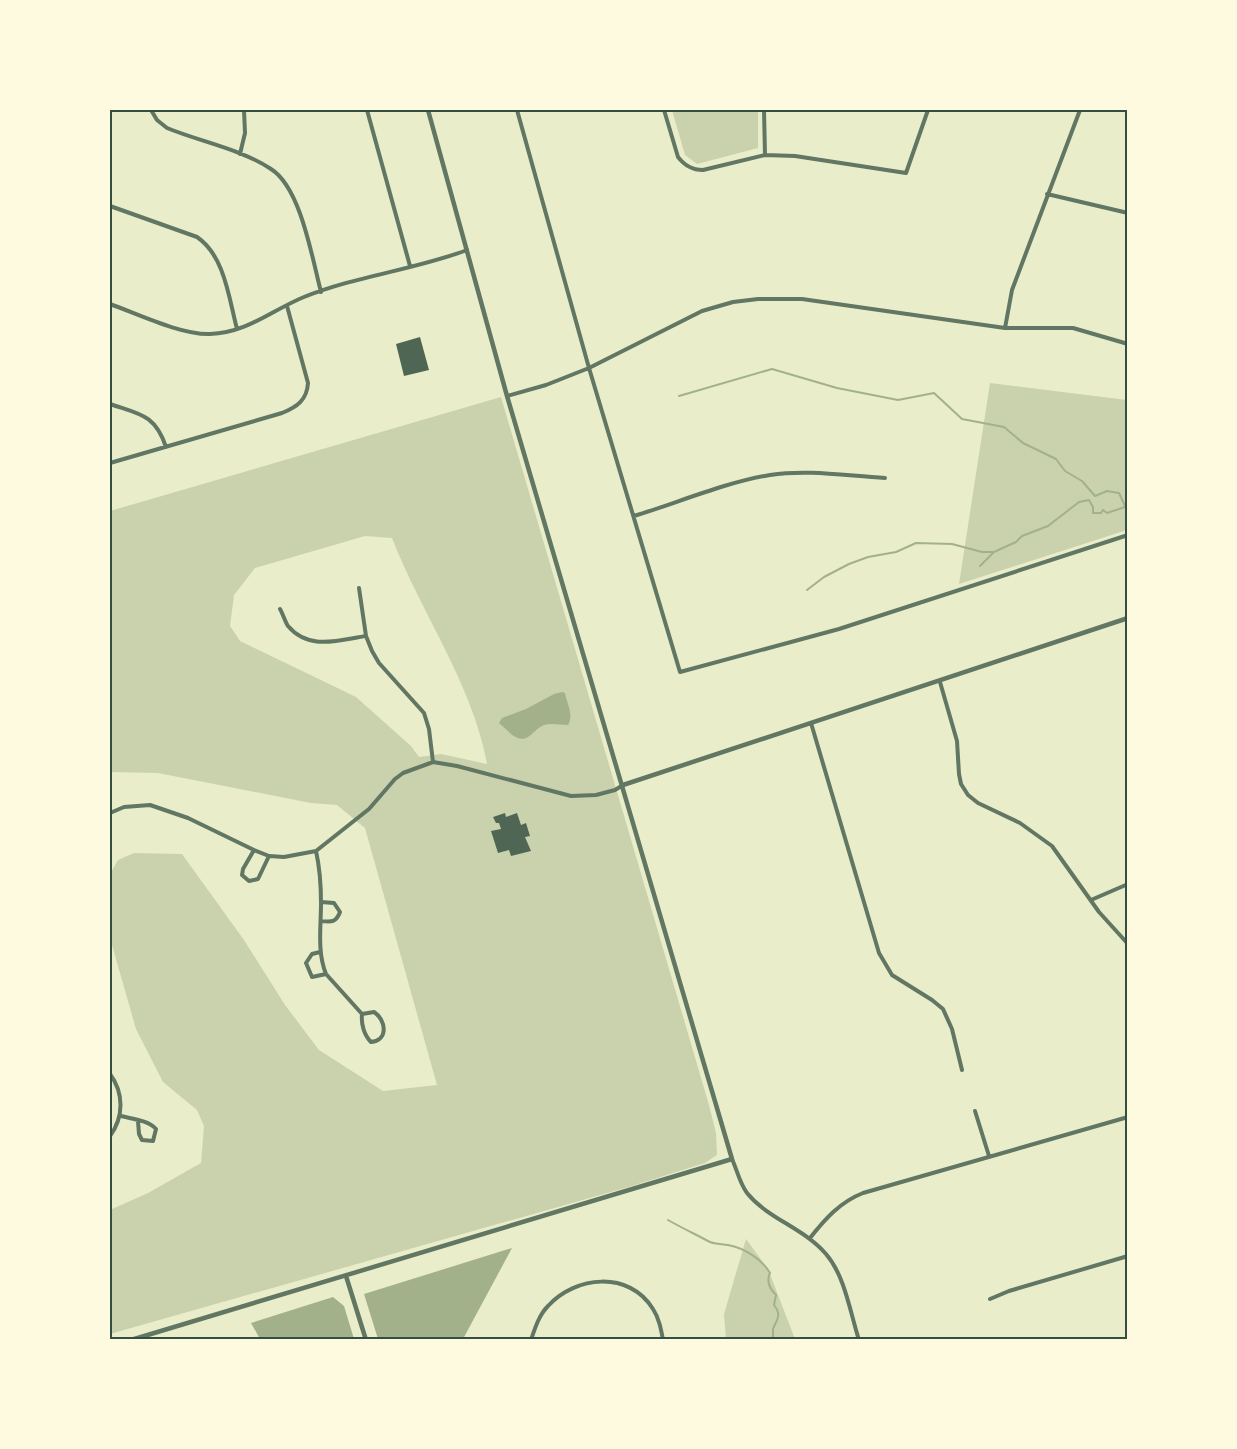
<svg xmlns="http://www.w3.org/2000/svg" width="1237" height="1449" font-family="'Nunito Sans',sans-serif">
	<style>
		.green { fill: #cad2ad; fill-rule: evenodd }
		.water { fill: #a3b18a }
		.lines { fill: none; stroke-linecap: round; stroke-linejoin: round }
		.stream { stroke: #a3b18a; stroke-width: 2 }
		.building { fill: #4f6655 }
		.minor { stroke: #617663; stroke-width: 4 }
		.tertiary { stroke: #617663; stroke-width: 4.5 }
		.neatline { fill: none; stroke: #344e41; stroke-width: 2 }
	</style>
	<rect width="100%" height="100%" fill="#e9edc9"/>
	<path class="green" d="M672 110H758V148L697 164 685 155Z
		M990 383 1127 400V530L959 584Z
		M501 397 709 1105 716 1133 717 1155 705 1163 632 1186 110 1334V1210L148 1193 201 1163 204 1126 197 1110 163 1082 136 1029 110 938V874L118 860 134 853 182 854 244 940 285 1005 319 1050 383 1091 437 1085 365 828 337 805 311 803 158 773 110 772V511ZM365 536 392 538C421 613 473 685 487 764L441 754 419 757 411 746 356 697 240 641 230 626 234 595 255 568Z
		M746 1239 768 1269 795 1339H726L724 1314Z"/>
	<path class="water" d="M562 692 565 693C567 704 574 715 568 725 560 725 551 723 544 725 537 728 534 733 528 737 517 744 507 729 499 723L502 718 526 709 554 694Z
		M512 1248 463 1339H378L364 1294Z
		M333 1297 344 1306 354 1339H260L251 1323Z"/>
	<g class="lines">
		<path class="stream" d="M679 396 772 369 837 388 898 400 934 393 962 419 1004 427 1023 443 1056 459 1065 471 1082 481 1095 496 1107 491 1119 493 1125 506
			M980 566 993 553
			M807 590 824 577 849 564 868 557 896 552 916 543 952 544 982 552H994L1016 542 1022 536 1048 526 1079 502 1089 500 1093 507V513H1101L1103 510 1107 513 1128 506
			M668 1220C682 1228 697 1235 710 1242 715 1244 723 1244 728 1245 744 1248 762 1259 770 1273 766 1281 770 1289 776 1295L774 1305C782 1315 777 1319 773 1329 773 1330 773 1338 773 1340"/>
	</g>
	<path class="building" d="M420 337 429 370 404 376 396 344Z
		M505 813 506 817 517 813 521 825 526 823 530 836 525 837 531 851 511 856 509 850 498 853 491 831 501 829 499 823H496L493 817Z"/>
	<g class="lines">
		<path class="minor" d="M151 110 157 120 167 128C201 142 241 149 271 169 301 188 312 258 321 292
			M367 110 410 266
			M517 110 589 368 680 672 839 629 1128 535
			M664 110 678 157C685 166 692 170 703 170L765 155 795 156 906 173 928 110
			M764 110 765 155
			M240 154 245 133 244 110
			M1047 194 1128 213
			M110 206 197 237C225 256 229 299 237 329
			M110 304C138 314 181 335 210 334 247 333 272 310 304 297 356 276 414 270 467 250
			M1005 328 1012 290 1080 110
			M507 396 546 385 589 368 702 311 733 302 758 299H802L1005 328H1073L1128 344
			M110 404C139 414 155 414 166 447
			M110 463 282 413C297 407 307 400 308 383L287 306
			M634 516C677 503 726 482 770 475 808 469 847 476 885 478
			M359 588 366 636 372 651 379 663 424 713 429 729 433 762
			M280 609C283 614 285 622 288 626 309 651 339 640 366 636
			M940 682 957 741 959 774 961 784 968 795 978 803 1020 823 1052 846 1099 912 1128 944
			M811 723 879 953 892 975 932 1000 943 1009 952 1029 962 1070
			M110 813 124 807 150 805 188 818 254 850 269 856 284 857 316 851 369 809 395 779 403 773 433 762 457 766 571 796 596 795 615 790 623 785
			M254 850 243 869 242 875 249 881 258 879 269 856
			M316 851C320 869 321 886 321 903 321 927 317 952 326 974L362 1014C361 1024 364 1035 371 1042 389 1040 386 1020 374 1012L362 1014
			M1091 900 1128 884
			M321 921C331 922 336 923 340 912L334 903 321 902
			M320 952 312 954 306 963 312 977 326 974
			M110 1074C124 1093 124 1117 110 1136
			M975 1111 989 1156
			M121 1116C132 1119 148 1120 156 1129L153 1141 142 1140 139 1134 138 1121
			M732 1159C737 1170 740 1184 747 1193 768 1219 804 1228 826 1254 845 1276 850 1312 859 1340
			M810 1238C825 1219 840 1202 863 1193L1128 1117
			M990 1299 1009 1291 1128 1256
			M531 1340C535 1328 539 1315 548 1306 575 1276 629 1270 653 1309 659 1318 661 1329 663 1340"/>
		<path class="tertiary" d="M623 785 1128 618
			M346 1276 366 1340
			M131 1340 732 1159 507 396 428 110"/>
	</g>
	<rect width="1237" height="1449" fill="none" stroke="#fefae0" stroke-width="222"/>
	<rect x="111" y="111" width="1015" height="1227" class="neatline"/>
</svg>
